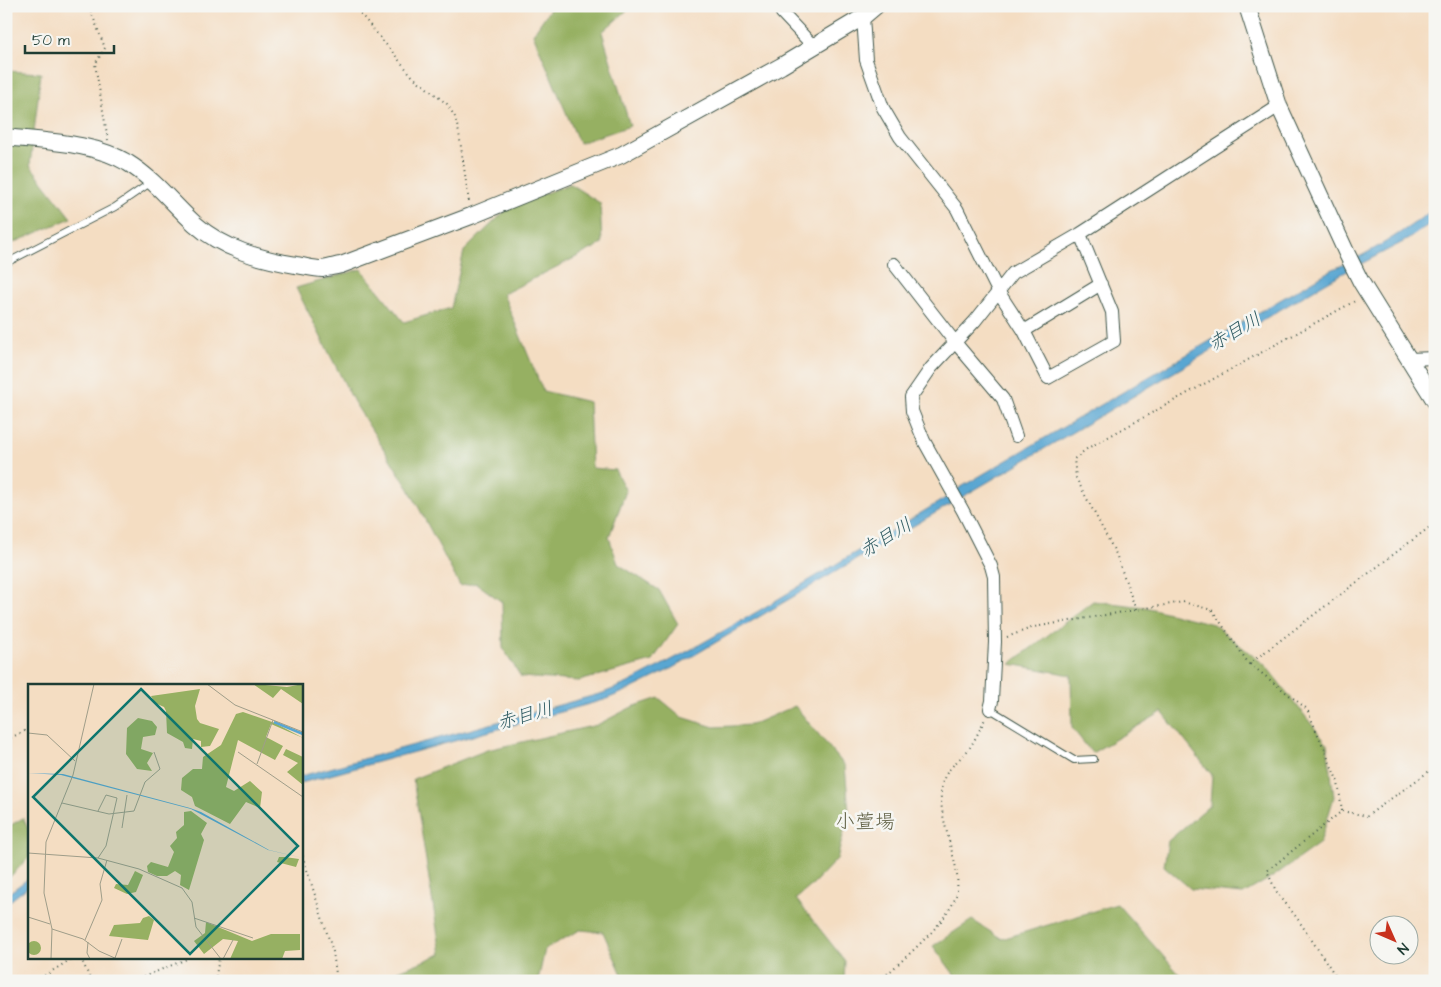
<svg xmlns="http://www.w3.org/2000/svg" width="1441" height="987" font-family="'Architects Daughter','Klee One',sans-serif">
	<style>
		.forest { fill: #96b062; stroke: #5a764b }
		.water { fill: #58a6d2; stroke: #3c7283 }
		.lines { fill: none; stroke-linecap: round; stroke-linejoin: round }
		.service-casing { stroke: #3f5549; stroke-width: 8 }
		.minor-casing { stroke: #3f5549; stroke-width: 14 }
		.tertiary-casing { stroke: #3f5549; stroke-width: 18 }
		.path { stroke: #3f5549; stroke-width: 2; stroke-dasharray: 1 4; stroke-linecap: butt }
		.service { stroke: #fff; stroke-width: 6 }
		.minor { stroke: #fff; stroke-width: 12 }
		.tertiary { stroke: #fff; stroke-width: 16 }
		.labels { text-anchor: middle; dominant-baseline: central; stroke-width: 5; stroke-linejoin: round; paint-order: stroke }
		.water-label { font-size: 19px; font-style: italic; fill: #305c63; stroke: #f6f6f2 }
		.quarter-label { font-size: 20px; fill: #65654a; stroke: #f6f6f2 }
		.inset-river { fill: none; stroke: #58a6d2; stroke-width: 2.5 }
		.inset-road { fill: none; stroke: #9f9d89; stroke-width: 1 }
		.view { fill: #0f766e; fill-opacity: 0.15; stroke: #0f766e; stroke-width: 2.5 }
		.inset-edge { fill: none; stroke: #1f3d34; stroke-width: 2.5 }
	</style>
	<rect width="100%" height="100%" fill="#f6f6f2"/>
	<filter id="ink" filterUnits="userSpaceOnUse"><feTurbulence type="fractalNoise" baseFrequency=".02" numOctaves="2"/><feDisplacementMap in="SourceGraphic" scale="10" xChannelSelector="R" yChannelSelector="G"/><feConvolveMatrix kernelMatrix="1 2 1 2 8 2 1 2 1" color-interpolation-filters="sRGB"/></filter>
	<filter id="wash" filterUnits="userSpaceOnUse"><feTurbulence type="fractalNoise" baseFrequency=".0096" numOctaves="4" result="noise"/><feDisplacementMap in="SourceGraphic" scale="20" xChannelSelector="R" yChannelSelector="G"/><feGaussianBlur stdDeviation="1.12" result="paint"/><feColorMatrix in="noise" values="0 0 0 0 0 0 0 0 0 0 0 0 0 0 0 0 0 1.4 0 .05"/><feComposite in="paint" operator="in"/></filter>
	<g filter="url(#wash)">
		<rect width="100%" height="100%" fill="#f4ddc2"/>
		<path class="forest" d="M552 6H632L602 32 630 126 579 143 533 34Z
			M6 71 41 73 30 165 71 218 6 246Z
			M570 184 600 203 602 244 503 294 543 391 589 402 592 468 615 470 626 491 609 537 618 564 659 590 678 624 652 661 579 681 521 677 503 648 502 602 476 583 460 586 409 489 354 402 296 288 361 269 404 322 451 308 464 251 510 206Z
			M1093 601 1145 607 1213 624 1266 666 1327 744 1334 797 1320 843 1274 876 1243 894 1191 889 1164 866 1168 841 1210 805 1212 775 1162 712 1092 753 1072 728 1071 675 1010 664Z
			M659 698 682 717 714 727 751 725 795 706 845 766 849 812 837 859 811 886 796 899 845 961 844 981H625L603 932 580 930 545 949 538 981H374L441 954 413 779 487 750 597 725 632 707Z
			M23 818 29 831V857L6 881V828Z
			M1117 904 1179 974 1190 981H959L933 946 972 920 1002 939Z"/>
		<path class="water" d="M1435 208V220L1407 240 1334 278 669 670 631 689 604 700 301 783V776L603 693 628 683 690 650 760 610 949 496 956 490 1331 270C1368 255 1403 232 1435 208Z
			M29 878V886L6 904V895Z"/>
	</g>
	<g filter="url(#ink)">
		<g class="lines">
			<defs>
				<path id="service" d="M6 263 115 207 150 183
					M990 709 1074 760 1094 759"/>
				<path id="minor" d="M779 6 782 13 814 47
					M863 17 866 60 883 108 900 137 957 209 998 291 1024 331 1048 378 1114 341 1112 312 1080 234
					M894 264 954 341 1003 399 1016 436
					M1024 331 1101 284
					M1409 359 1435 358
					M990 709 992 701 995 642 994 577 991 566 963 511 924 441 912 411 911 397 931 368 975 321 1013 273 1080 234 1279 106"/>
				<path id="tertiary" d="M1247 6 1279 106 1347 254 1361 282 1435 401
					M6 137C47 142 92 142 128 163 154 179 173 204 195 224 223 249 260 259 296 265 304 266 314 269 322 269 328 268 335 266 341 265L471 216 621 155 781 66 863 17 876 6"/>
			</defs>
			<use href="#service" class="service-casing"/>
			<use href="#minor" class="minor-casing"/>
			<use href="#tertiary" class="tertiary-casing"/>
			<path class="path" d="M89 6 105 48 95 64 108 140
				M354 6 413 77 447 104 455 117 459 133 469 202
				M1136 610 1116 554 1076 478 1074 459 1088 448 1355 301
				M1007 637 1034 627 1183 602 1212 610 1249 664 1435 523
				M1250 664 1307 709 1338 782 1342 811 1267 871 1276 891 1297 918 1339 981
				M6 740 29 729
				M1342 811 1367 816 1435 767
				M301 851 333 952 337 981
				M81 958 91 981
				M36 981 73 958
				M134 981 189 958
				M215 981 219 958
				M880 981C900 961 955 918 957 890 959 875 954 859 950 845 946 827 938 804 942 785 945 769 959 761 969 749 975 740 980 729 985 719"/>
			<use href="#service" class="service"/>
			<use href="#minor" class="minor"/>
			<use href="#tertiary" class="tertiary"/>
		</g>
	</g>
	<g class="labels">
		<g class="water-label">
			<text transform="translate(1235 332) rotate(-30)">赤目川</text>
			<text transform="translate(886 538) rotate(-31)">赤目川</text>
			<text transform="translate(525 716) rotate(-16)">赤目川</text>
		</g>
		<g class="quarter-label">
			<text x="865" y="822">小萱場</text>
		</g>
	</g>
	<g transform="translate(28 684)">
		<rect width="275" height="275" fill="#f4ddc2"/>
		<path d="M225 0 259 3 275 0V20L253 5 245 14ZM172 5 167 22 169 35 172 39 191 45 182 62 173 63V57L165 55 164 65 157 64 155 58 139 49 138 27 136 23 127 19 123 12ZM215 28 247 39 275 54 243 40 238 53 255 62 247 76 210 56 198 103 206 107 222 97 234 108 232 124 218 118 202 140 167 122 164 113 153 106 154 94 165 85H174L175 73 193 61 208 30ZM110 34 124 37 129 43 127 51 115 53 113 65 125 69 119 79 124 87 109 85 98 70 99 44ZM258 65 275 73V101L259 88 270 79 255 71ZM163 127 179 139 173 150 176 156 161 206 152 201 153 191 147 187 139 192H129L120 188 119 182 123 178 140 183 146 168 142 162 149 154 148 148 156 141V128ZM251 173H257L271 175 268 183 249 178ZM107 187 115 191 108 208 99 210 86 204 88 200 100 201ZM121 232 126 236 120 256 81 252 86 241 112 239 115 234ZM178 238 224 257 243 250H272V266L257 267 254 275H202L210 257 195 255 176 270 166 257 177 249ZM-1 264a7 7 0 1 1 14 0a7 7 0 1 1-14 0Z" fill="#96b062"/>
		<path d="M0 89 35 90 162 124 173 128 241 166 275 174 240 166 163 125 33 91Z" fill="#58a6d2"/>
		<path class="inset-river" d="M246 38 275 50"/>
		<path class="inset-road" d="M179 0 207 21 275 48M0 49 19 51 47 77M210 68 275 113M229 80 245 36M34 119 81 130 106 127 117 98 132 85 126 68M70 127 78 111 89 114 78 162 70 174M94 144 99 111M0 169 70 174 111 185 154 204 164 218 168 243 193 275M0 233 22 240M166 234 225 254M24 245 55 255 71 267 89 275M57 256 74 216 72 200 79 176M60 258 59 269 62 275M87 274 94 255M23 275 24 245 16 209 18 158 45 91 66 0M195 275 205 256"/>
		<path class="view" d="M113 5 270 162 162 270 5 113Z"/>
		<rect width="275" height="275" class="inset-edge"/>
	</g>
	<rect width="1441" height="987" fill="none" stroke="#f6f6f2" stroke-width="25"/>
	<g transform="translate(1394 940) rotate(135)"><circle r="24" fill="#f6f6f2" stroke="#a0aca6"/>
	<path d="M0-4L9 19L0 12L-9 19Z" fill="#c8321e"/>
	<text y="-8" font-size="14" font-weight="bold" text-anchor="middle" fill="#1f3d34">N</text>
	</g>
	<path d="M25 45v8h89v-8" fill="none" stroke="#1f3d34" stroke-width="2.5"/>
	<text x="32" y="45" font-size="15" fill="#1f3d34" stroke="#f6f6f2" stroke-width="4" paint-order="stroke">50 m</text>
</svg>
